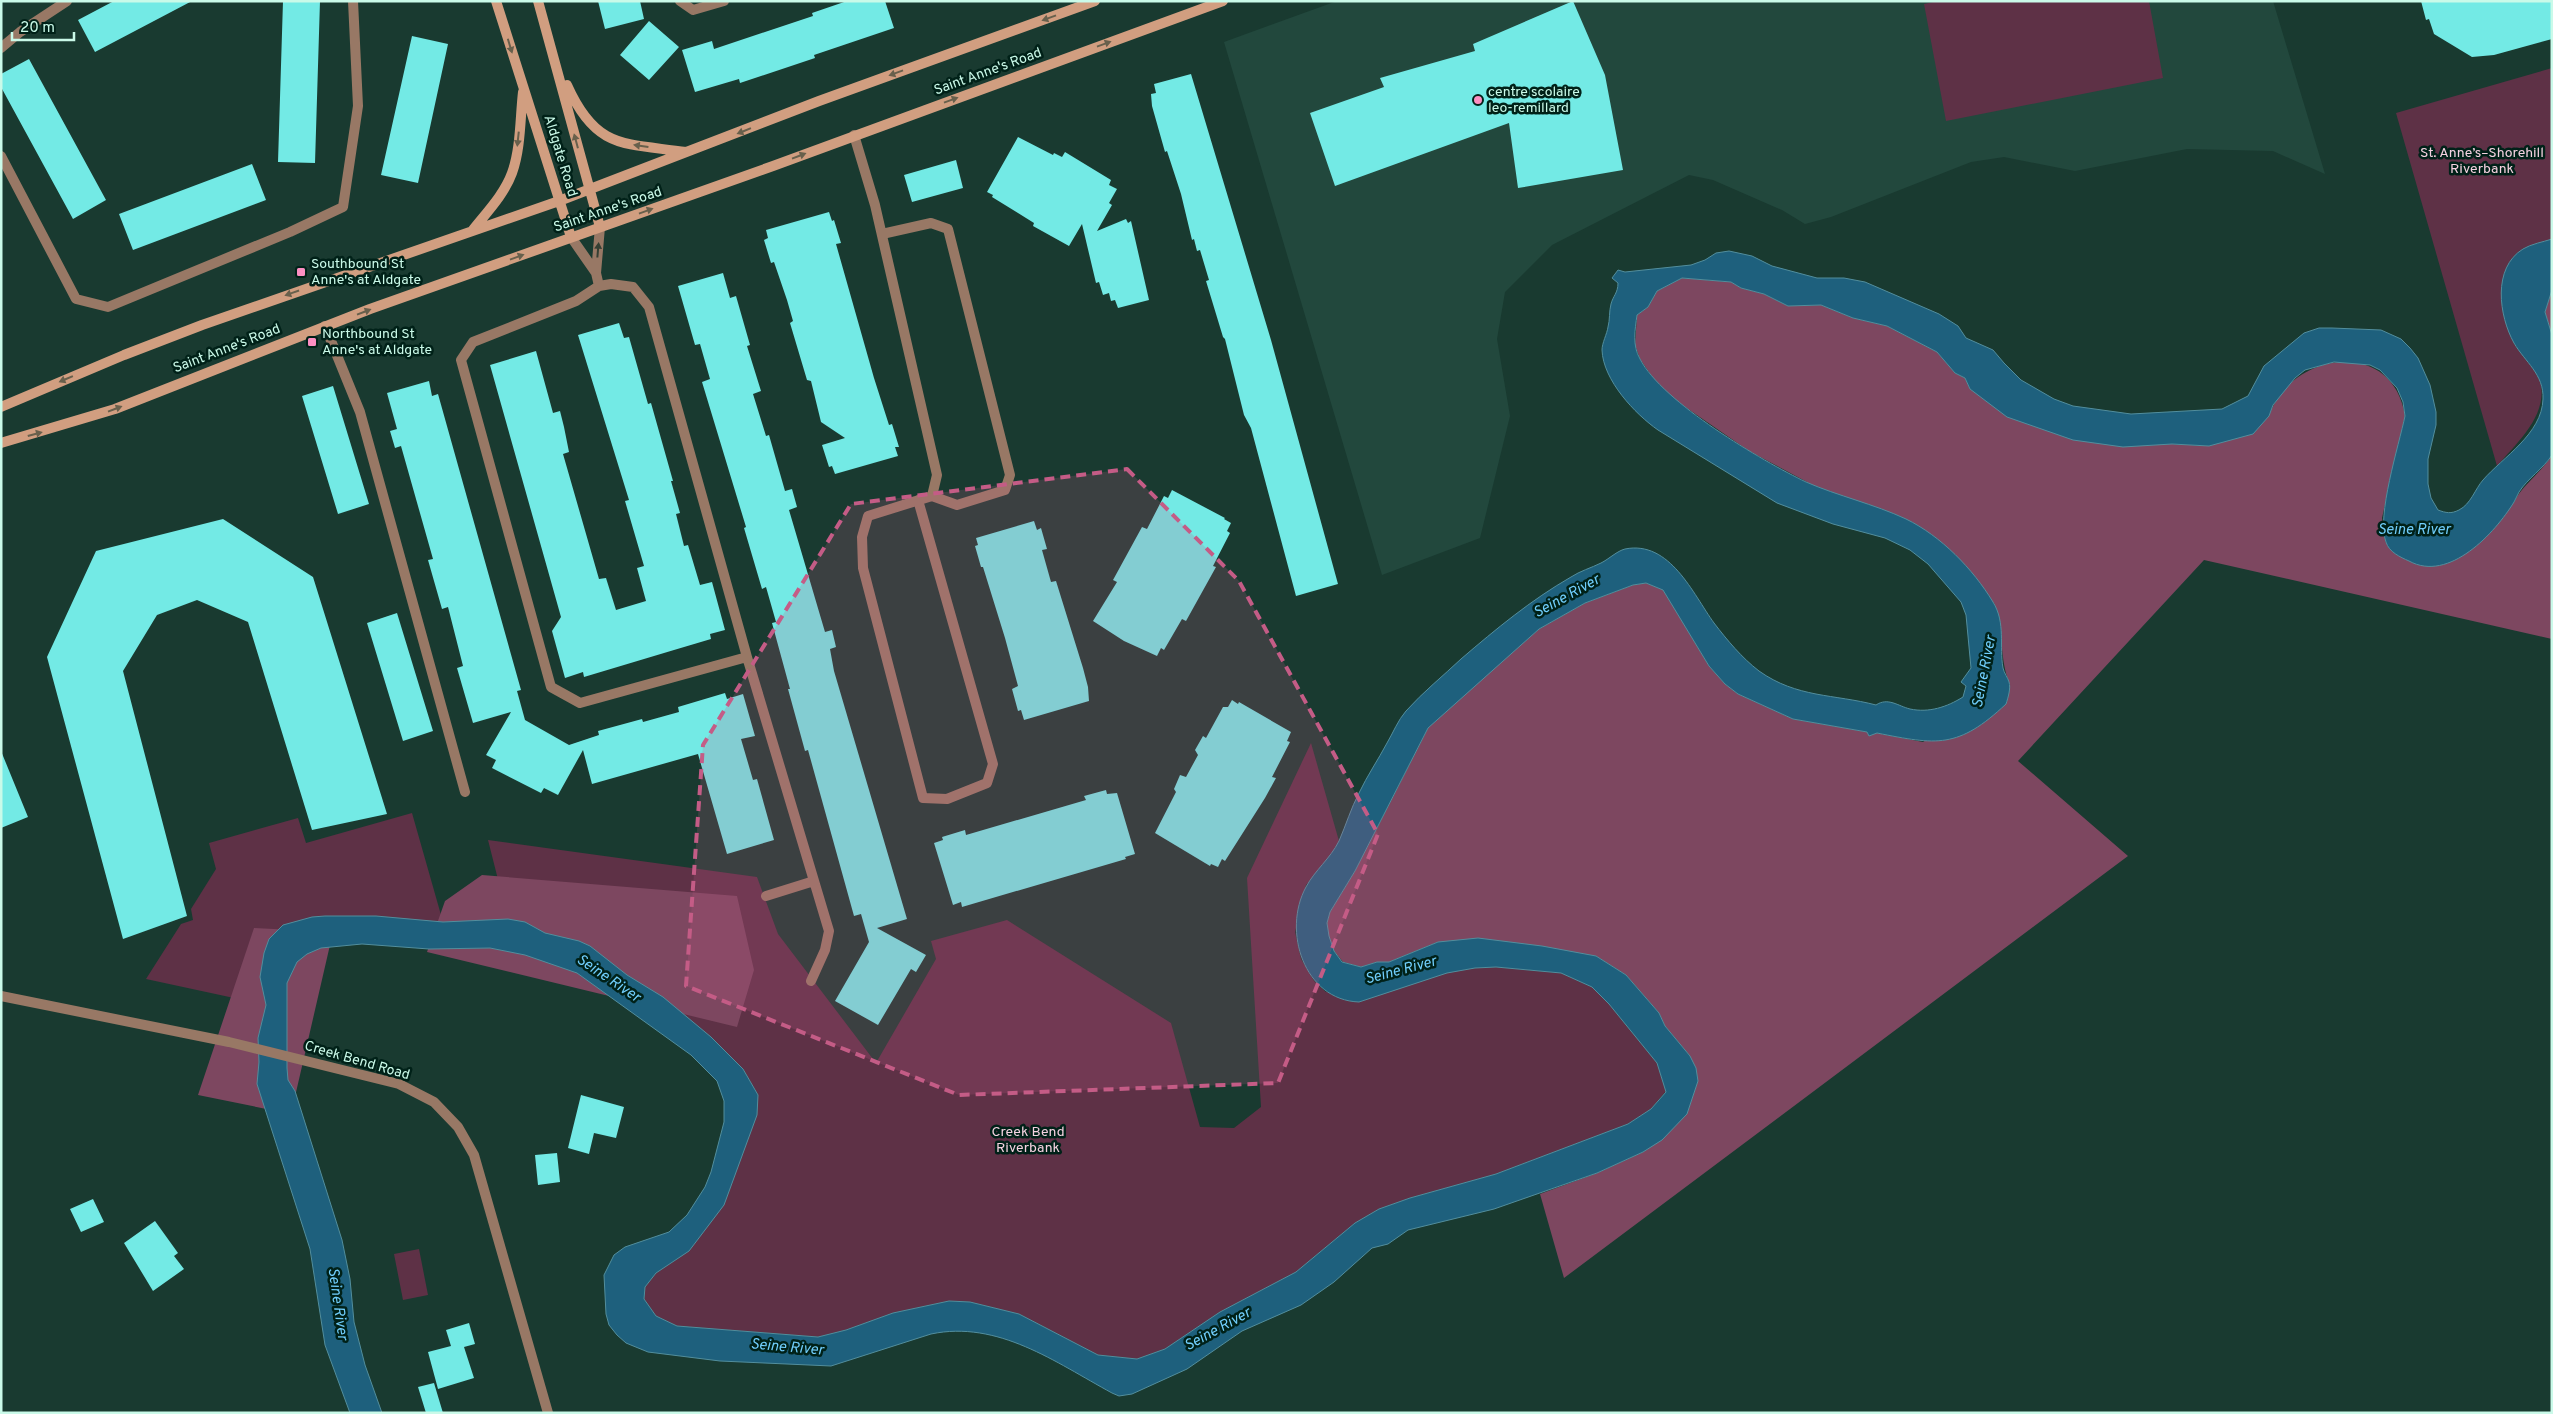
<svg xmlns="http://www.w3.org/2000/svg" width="2553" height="1414" font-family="Overpass,sans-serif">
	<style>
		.built { fill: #22483d }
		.green { fill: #5e3146 }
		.forest { fill: #7d4760 }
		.water { fill: #1e607d; stroke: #528e9d }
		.building { fill: #73eae5 }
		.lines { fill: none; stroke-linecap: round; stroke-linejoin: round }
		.lane { stroke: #987865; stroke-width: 10 }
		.street { stroke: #987865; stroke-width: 10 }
		.secondary { stroke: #d19e80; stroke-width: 10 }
		.oneway { fill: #68604c }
		.oneway2 { fill: #353f33 }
		.marked { fill: #c45c86; fill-opacity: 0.2; stroke: #c45c86; stroke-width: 4; stroke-dasharray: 10 6; stroke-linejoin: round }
		.poi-dot { fill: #fc8fc2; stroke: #002118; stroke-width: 2 }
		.labels { text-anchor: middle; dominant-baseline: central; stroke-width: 5; stroke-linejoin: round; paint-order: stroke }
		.street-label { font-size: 14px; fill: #cafae9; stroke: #002118 }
		.poi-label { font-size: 14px; fill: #cafae9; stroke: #002118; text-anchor: start }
		.park-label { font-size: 14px; fill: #f6d2e1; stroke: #002118 }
		.water-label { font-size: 15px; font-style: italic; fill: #70cefc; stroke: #002118 }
	</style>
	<rect width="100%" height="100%" fill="#193a30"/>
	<path class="built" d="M1337 1H2273L2325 174 2273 151 2187 149 2075 171 2004 157 1971 162 1831 217 1805 224 1782 210 1713 180 1689 175 1552 245 1505 292 1497 339 1510 416 1480 538 1382 575 1224 42Z"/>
	<path class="green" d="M1938 1H2149L2163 78 1946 121 1924 4Z
		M2552 68V239L2522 249 2514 344C2522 353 2532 364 2538 374 2553 412 2518 441 2497 466L2396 113Z
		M1311 743 1339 841 1330 858 1306 885 1295 932 1301 959 1314 981 1326 992 1475 968 1496 967 1561 973 1592 987 1609 1004 1657 1063 1666 1091 1651 1109 1628 1124 1496 1174 1410 1198 1379 1209 1355 1223 1296 1272 1220 1312 1165 1349 1137 1359 1098 1355 1019 1314 970 1302 949 1301 893 1313 846 1330 818 1337 677 1326 656 1316 644 1299 645 1287 656 1273 689 1251 758 1095 743 1069 711 1037 508 919 488 840 757 877 778 934 876 1063 936 959 931 941 1007 920 1171 1023 1200 1127 1234 1128 1261 1107 1247 878Z
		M412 813 443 922 325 916 266 1005 146 979 181 924 193 920 191 909 216 869 209 843 298 818 306 843Z
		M419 1249 428 1295 403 1300 394 1254Z"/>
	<path class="forest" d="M1682 278 1731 282 1741 288 1764 294 1788 306 1821 305 1853 318 1887 326 1937 352 1955 373 1965 378 1970 389 2172 444 2209 446 2269 416C2291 351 2393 337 2405 416L2382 518 2386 543 2514 502C2523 484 2541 473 2552 455V639L2204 560 2018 761 2128 856 1564 1278 1540 1194 1597 1173 1643 1152 1690 1056 1665 1026 1659 1013 1626 975 1596 956 1438 942 1389 962H1377L1361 967 1343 962 1334 951 1328 936 1327 923 1330 912 1355 871 1428 728 1436 719 1539 629 1585 603 1633 585 1646 583 1663 589 1709 666 1725 684 1738 694 1793 719 1867 732 1869 735 1877 733 1923 742 2010 685C1999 659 2004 630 1994 603L1807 482 1749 451 1675 400 1655 381 1640 359 1635 345 1637 315 1648 307 1657 291Z
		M2552 290V335L2545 312Z
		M482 875 737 896 754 970 737 1027 427 952 445 901Z
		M254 928 333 932 291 1114 198 1095Z"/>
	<path class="water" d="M2552 239V290L2545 312 2552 335V455C2543 469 2528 478 2519 492 2517 495 2516 499 2514 502 2495 533 2449 583 2409 561 2400 557 2389 552 2386 542 2376 517 2399 445 2405 416L2403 402 2397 388 2380 370 2370 365 2334 362 2305 370 2295 378 2273 405 2269 416 2253 434 2209 446 2172 444 2123 447 2073 440 2007 417 1970 389 1965 378 1955 373 1937 352 1887 326 1853 318 1821 305 1788 306 1764 294 1741 288 1731 282 1682 278 1657 291 1648 307 1637 315C1635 330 1632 345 1640 359 1662 402 1762 461 1806 482 1838 496 1874 504 1906 519 1941 536 1973 569 1993 602 2006 623 1999 646 2003 668 2004 673 2008 678 2009 682 2011 688 2008 698 2006 704 1958 749 1937 745 1877 733L1869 736 1867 732 1793 719 1738 694 1725 684 1709 666 1663 590 1646 583 1633 585 1585 603 1539 629 1428 728 1355 871 1330 912 1327 923 1329 936 1334 951 1342 962 1361 967 1377 962H1389L1438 942 1478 938 1542 946 1596 956 1626 975 1659 1013 1665 1026 1690 1056 1696 1068 1698 1081 1687 1114 1662 1140 1643 1152 1597 1173 1494 1209 1408 1230 1388 1244 1372 1248 1334 1282 1301 1305 1242 1331 1187 1369 1132 1394 1119 1396 1112 1393C1055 1362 998 1320 931 1334L831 1366 720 1361 648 1352 626 1343 617 1335 609 1325 606 1314 604 1275 614 1255 625 1247 669 1232 687 1215 705 1187 711 1172 724 1122V1101L717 1081 691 1055 577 973 525 955 490 948 429 949 362 944 321 948 307 954 297 962 287 983V1068L288 1080 295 1091 342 1240 350 1279 354 1322 365 1365 382 1413H350L325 1345 310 1249 257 1084 259 1062 258 1038 266 1005 260 977 264 953 269 939 283 925 312 917 325 916H376L443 922 508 919 525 922 545 933 579 941 590 946 627 975 663 997 711 1037 743 1069 758 1095 757 1115 724 1205 689 1251 656 1273 645 1287 644 1299 656 1316 677 1326 818 1337 846 1330 893 1313 949 1301 970 1302 1019 1314 1098 1355 1137 1359 1165 1349 1220 1312 1296 1272 1355 1223 1379 1209 1410 1198 1496 1174 1628 1124 1651 1109 1666 1092 1657 1063 1609 1004 1592 987 1561 973 1496 967 1475 968 1447 973 1359 1002C1304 1000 1282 931 1306 887 1315 870 1330 859 1339 841 1346 825 1351 808 1359 793 1367 776 1378 760 1387 743 1393 733 1398 720 1406 711 1423 692 1443 676 1461 659 1496 629 1531 600 1571 577 1580 571 1591 568 1601 563 1609 559 1617 551 1625 549 1670 540 1693 594 1714 623 1727 640 1742 658 1759 671 1797 698 1834 694 1876 705 1888 697 1898 706 1910 709 1929 713 1947 707 1963 697L1966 686 1961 682 1971 668 1966 615 1961 602 1928 564 1910 550 1885 538 1833 524 1777 503 1658 430C1635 414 1603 380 1602 350 1602 343 1607 334 1608 327 1610 320 1609 311 1611 304 1613 296 1618 293 1618 283L1612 278 1618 270 1625 272 1691 265 1705 260 1716 253 1729 251 1752 256 1772 266 1817 278H1844L1865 282 1939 314 1958 326 1966 338 1993 350 2004 363 2021 380 2054 399 2073 406 2131 414 2222 409 2248 396 2264 366 2304 333 2319 328H2332L2381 330 2401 339 2410 348 2418 358 2430 385 2436 412V425L2428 459V484L2431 498 2438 510C2446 513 2451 514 2459 510 2471 504 2475 489 2483 480 2503 457 2542 434 2543 399 2544 374 2525 362 2514 343 2499 316 2492 268 2523 249 2531 244 2543 242 2552 239Z"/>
	<path class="building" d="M114 1H192L95 52 78 20Z
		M283 1H320L315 163 278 162Z
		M598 1H640L644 19 605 29Z
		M847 1H885L894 28 814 55 815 58 740 83 739 79 695 92 682 50 712 41 714 49 813 16 812 13Z
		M1573 1 1605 75 1623 170 1518 188 1509 123 1335 186 1310 113 1384 87 1380 78 1475 51 1473 44Z
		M2421 1H2552V39L2494 55 2472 57 2434 34 2429 19 2426 20Z
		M649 21 679 47 649 80 620 55Z
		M412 36 448 44 418 183 381 175Z
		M29 59 106 200 73 219 1 87V74Z
		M1191 74 1271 340 1338 584 1296 596 1251 428 1244 415 1225 339 1223 337 1206 281 1209 280 1200 250 1197 251 1194 239 1192 240 1181 194 1167 151 1165 152 1152 106 1151 94 1156 93 1154 84Z
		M1018 137 1053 155 1054 153 1062 157 1065 152 1111 180 1109 185 1117 189 1109 203 1112 205 1097 231 1126 219 1128 223 1131 221 1149 300 1118 308 1115 300 1111 301 1109 293 1103 295 1099 282 1096 283 1082 224 1069 246 1033 226 1034 223 992 197 993 195 987 192Z
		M956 160 963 188 912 202 904 175Z
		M252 164 266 200 133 250 119 214Z
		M829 212 832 221 834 220 841 243 836 244 874 378 889 425 892 424 899 447H895L898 456 835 474 832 466 829 467 822 445 845 438 821 422 811 381 807 380 790 323 793 321 787 300 774 262 771 263 764 240 768 238 766 230Z
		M723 273 730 298 736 296 750 345 747 346 761 391 753 394 766 436 769 435 785 491 792 489 797 507 789 510 825 632 832 630 836 647 830 649 834 671 907 919 877 928 926 955 916 972 911 969 878 1025 835 1001 869 942 861 914 854 916 808 750 805 751 788 689H790L772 623 776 622 766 587 762 589 744 528 746 527 702 382 710 379 700 344 695 345 678 286Z
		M619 323 624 338 629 337 648 404 651 403 673 481H671L680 513 676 514 684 546 688 545 700 585 712 582 725 630 710 634 711 639 674 650 584 677 583 672 565 678 552 631 561 617 490 365 536 351 553 413 560 411 564 427 569 452 563 454 599 579 606 578 616 610 646 601 637 568 644 566 625 501 629 500 578 335Z
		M429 381 432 396 438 394 521 690 517 691 525 720 569 745 599 735 598 731 642 719 643 722 679 712 678 707 725 693 727 699 743 694 755 736 741 739 753 780 757 779 774 840 727 854 698 754 592 784 583 750 558 795 544 788 541 793 492 768 496 760 486 755 511 712 473 723 457 668 463 666 448 607 442 609 428 560 433 559 401 446 395 448 390 431 397 429 387 393Z
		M333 386 369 504 338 514 302 396Z
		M1172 490 1225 518 1224 519 1231 523 1227 531 1230 533 1213 566 1216 567 1186 621 1182 619 1164 650 1161 648 1157 656 1124 641 1093 621 1117 582 1113 580 1142 527 1147 529 1164 496 1168 498Z
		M223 519 313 577 387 814 312 830 248 622 197 600 157 615 123 671 187 916 123 939 47 657 96 551Z
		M1034 521 1037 530 1041 528 1047 549 1042 550 1051 582 1056 581 1083 668 1088 687 1089 701 1024 720 1021 710 1018 711 1012 689 1018 686 1005 638 983 567H981L975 546 978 545 976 538Z
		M397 613 433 731 403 741 367 623Z
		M1232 700 1238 704 1239 702 1291 732 1287 741 1290 742 1272 777 1276 778 1265 798 1225 861 1222 859 1218 867 1211 864 1210 866 1155 833 1176 792 1174 789 1180 775 1186 777 1198 755 1195 750 1203 736 1206 738 1223 707H1228Z
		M1 751 28 817 1 828Z
		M1106 790 1107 794 1117 793 1135 854 1125 857 1126 859 962 907 961 902 953 905 934 843 943 840 942 837 965 830 966 835 1086 800 1084 796Z
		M581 1095 624 1107 616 1138 594 1133 589 1154 568 1148Z
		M557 1153 560 1182 538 1185 535 1155Z
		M93 1199 104 1222 81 1232 70 1209Z
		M155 1221 178 1253 174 1256 184 1269 153 1291 124 1243Z
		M469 1323 475 1344 464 1347 474 1378 438 1389 428 1352 451 1346 446 1330Z
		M434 1383 443 1413H426L418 1387Z"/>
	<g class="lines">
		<path class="lane" d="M680 1 693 10 724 1
			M1 48 20 32 67 1
			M854 135 875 205 937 475 932 496 868 516 862 537 863 568 923 798 947 799 987 783 993 764 918 500
			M1 156 76 299 108 307 290 232 343 207 358 106 353 1
			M882 234 931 223 948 229 1010 475 1005 490 957 505 932 496
			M571 237 596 273
			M599 286 596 273 600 227
			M325 326 360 412 465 792
			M747 657 580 703 551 687 461 360 473 342 576 301 599 286 611 284 633 287 649 307 747 657 829 931 825 950 811 981
			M766 896 814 881"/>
		<path class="street" d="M1 996 229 1042 399 1084 434 1102 458 1127 474 1155 548 1413"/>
		<path class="secondary" d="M496 1 571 237
			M538 1 600 227
			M567 85C596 150 624 143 686 152
			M472 231C486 213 504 195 512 173 521 148 520 118 523 92
			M1 407 124 355 202 325 559 201 819 101 1095 1
			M1 443 115 409 370 309 773 166 1223 1"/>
	</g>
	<defs><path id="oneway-solid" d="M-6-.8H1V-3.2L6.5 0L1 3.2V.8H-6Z" transform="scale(1.25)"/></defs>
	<g class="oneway">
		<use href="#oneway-solid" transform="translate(1049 18) rotate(160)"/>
		<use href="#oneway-solid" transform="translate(1104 44) rotate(-20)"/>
		<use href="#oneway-solid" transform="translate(510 46) rotate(73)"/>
		<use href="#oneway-solid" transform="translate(896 73) rotate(160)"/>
		<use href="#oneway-solid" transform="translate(951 100) rotate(-20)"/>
		<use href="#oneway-solid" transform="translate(744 131) rotate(158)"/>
		<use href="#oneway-solid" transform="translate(518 139) rotate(96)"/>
		<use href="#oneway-solid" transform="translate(576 141) rotate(-105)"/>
		<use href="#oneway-solid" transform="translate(641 146) rotate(-172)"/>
		<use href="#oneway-solid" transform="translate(799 156) rotate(-21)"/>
		<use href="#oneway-solid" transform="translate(646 211) rotate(-20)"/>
		<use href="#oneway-solid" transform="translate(517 257) rotate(-20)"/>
		<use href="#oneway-solid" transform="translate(292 293) rotate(161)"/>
		<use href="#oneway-solid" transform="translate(364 312) rotate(-21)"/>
		<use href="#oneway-solid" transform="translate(66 379) rotate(157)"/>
		<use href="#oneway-solid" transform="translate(115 409) rotate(-21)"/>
		<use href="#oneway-solid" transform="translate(35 434) rotate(-15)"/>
	</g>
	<use class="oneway2" href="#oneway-solid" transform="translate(598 250) rotate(-85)"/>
	<path class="marked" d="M1127 469 1239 581 1378 834 1278 1083 959 1095 686 986 703 745 851 504Z"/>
	<g class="poi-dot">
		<circle cx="1478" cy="100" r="5"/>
		<rect x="296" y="267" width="10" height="10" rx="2.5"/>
		<rect x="307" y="337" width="10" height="10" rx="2.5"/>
	</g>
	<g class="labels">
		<g class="street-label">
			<text transform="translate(988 72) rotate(-20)">Saint Anne's Road</text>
			<text transform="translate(560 156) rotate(73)">Aldgate Road</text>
			<text transform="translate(608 210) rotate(-19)">Saint Anne's Road</text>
			<text transform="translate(227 349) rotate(-21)">Saint Anne's Road</text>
			<text transform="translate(357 1061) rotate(16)">Creek Bend Road</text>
		</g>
		<g class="poi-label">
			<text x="1488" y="92">centre scolaire<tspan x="1488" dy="16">leo-remillard</tspan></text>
			<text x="311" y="264">Southbound St<tspan x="311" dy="16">Anne's at Aldgate</tspan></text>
			<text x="322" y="334">Northbound St<tspan x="322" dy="16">Anne's at Aldgate</tspan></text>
		</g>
		<g class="park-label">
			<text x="2482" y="153">St. Anne’s–Shorehill<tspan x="2482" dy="16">Riverbank</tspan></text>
			<text x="1028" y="1132">Creek Bend<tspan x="1028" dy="16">Riverbank</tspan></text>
		</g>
		<g class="water-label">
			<text x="2414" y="530">Seine River</text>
			<text transform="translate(1567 597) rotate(-29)">Seine River</text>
			<text transform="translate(1985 672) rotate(-79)">Seine River</text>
			<text transform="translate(1401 971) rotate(-15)">Seine River</text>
			<text transform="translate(608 979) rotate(34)">Seine River</text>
			<text transform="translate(337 1304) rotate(82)">Seine River</text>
			<text transform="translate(1218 1330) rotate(-29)">Seine River</text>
			<text transform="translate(787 1348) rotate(5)">Seine River</text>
		</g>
	</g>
	<rect width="2553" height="1414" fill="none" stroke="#cafae9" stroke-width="5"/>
	<path d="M12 32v8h62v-8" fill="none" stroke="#cafae9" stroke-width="2.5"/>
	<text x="20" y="32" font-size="15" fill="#cafae9" stroke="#002118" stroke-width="4" paint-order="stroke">20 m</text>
</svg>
